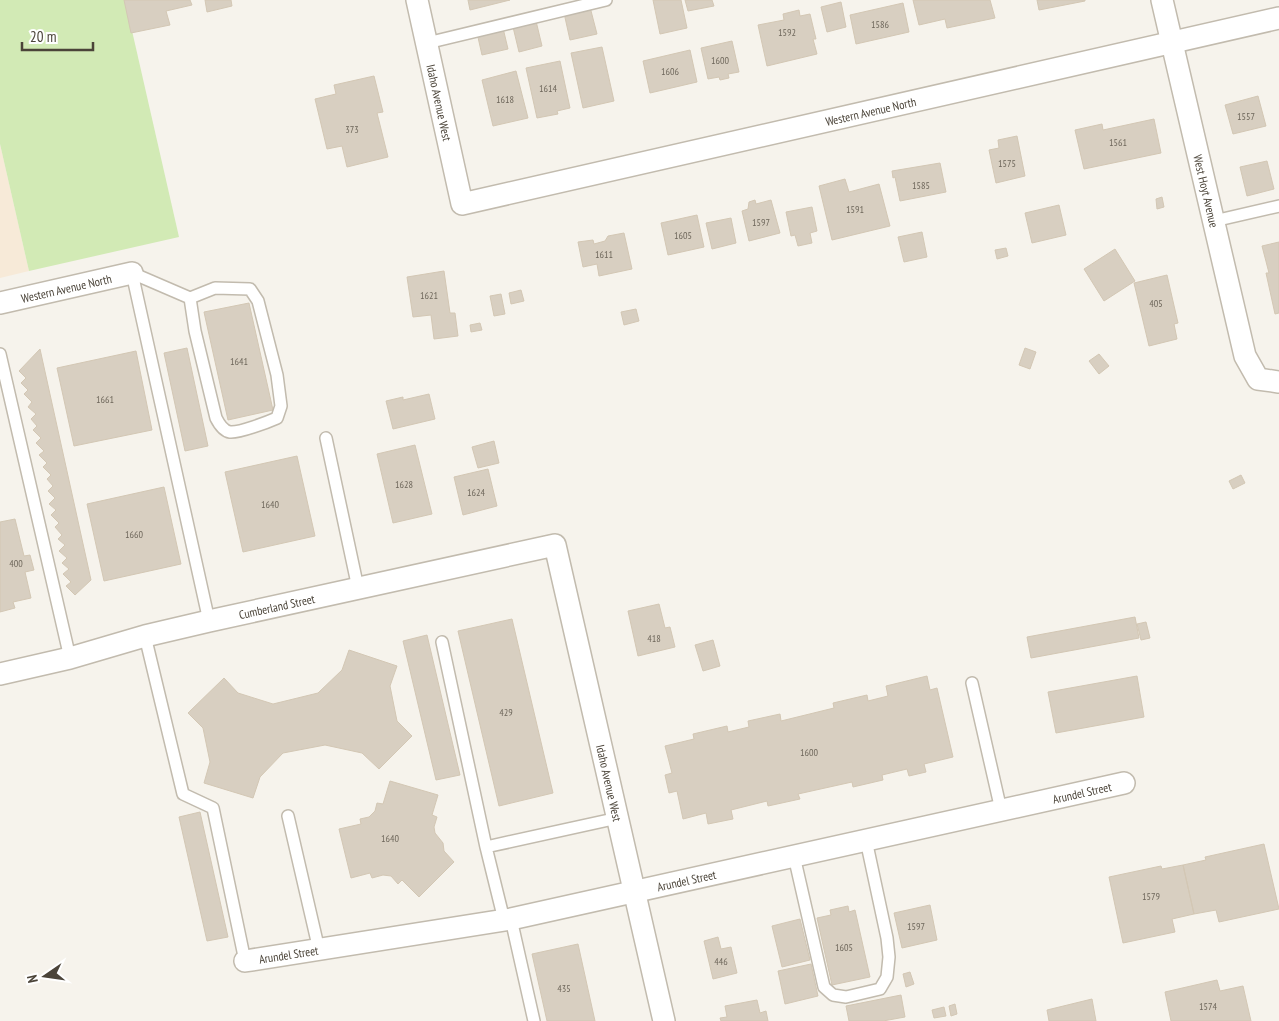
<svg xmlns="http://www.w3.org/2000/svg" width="1279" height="1021" font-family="'PT Sans Narrow',sans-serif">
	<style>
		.commercial { fill: #f7ead8 }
		.green { fill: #d2eab5 }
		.building { fill: #d8cfc1; stroke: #d3c7b4 }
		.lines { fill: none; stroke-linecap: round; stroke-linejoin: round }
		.lane-casing { stroke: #c2bbae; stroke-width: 14 }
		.street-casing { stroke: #c2bbae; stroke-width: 24 }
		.lane { stroke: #fff; stroke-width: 11 }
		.street { stroke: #fff; stroke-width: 21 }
		.labels { text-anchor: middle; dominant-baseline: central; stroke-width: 4; stroke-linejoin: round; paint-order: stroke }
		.number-label { font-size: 10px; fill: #6e675b }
		.street-label { font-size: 12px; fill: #4b4439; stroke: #fff }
	</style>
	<rect width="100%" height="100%" fill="#f6f3ec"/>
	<path class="commercial" d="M0 144 29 271 0 278Z"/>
	<path class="green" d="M0 0H125L179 237 29 271 0 144Z"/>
	<path class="building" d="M124 0H190L192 5 166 11 170 25 131 33Z
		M205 0H231L232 6 207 12Z
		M468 0H510L470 10Z
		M653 0H681L687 28 660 34Z
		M685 0H712L714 6 688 11Z
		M913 0H990L995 18 947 28 945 19 919 25Z
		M1037 0H1085V1L1039 10Z
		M841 2 846 27 827 32 821 7Z
		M903 3 909 32 856 44 850 15Z
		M590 7 597 34 570 40 564 13Z
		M799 10 800 16 810 14 816 39H813L817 54 767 66 758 25 784 20 783 14Z
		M536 21 542 46 519 52 513 27Z
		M503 28 508 49 482 55 477 33Z
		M732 41 739 72 728 74 729 78 720 80 719 77 708 79 701 48Z
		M602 47 614 101 583 108 571 53Z
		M690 50 697 82 650 93 643 61Z
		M560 61 570 108 557 111 558 114 537 118 526 68Z
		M516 71 528 118 493 126 482 80Z
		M374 76 383 112 377 113 388 157 347 167 342 146 327 149 315 99 336 94 334 85Z
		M1258 96 1266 126 1233 134 1225 105Z
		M1154 119 1161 153 1084 169 1075 130 1102 124 1103 130Z
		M1017 136 1025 176 996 183 989 150 999 148 998 140Z
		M1267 161 1274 189 1247 196 1240 167Z
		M940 163 946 192 900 201 895 177 893 178 892 171Z
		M845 179 849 192 879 184 890 226 832 240 819 186Z
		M1162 197 1164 207 1157 209 1156 199Z
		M755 200 756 204 771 200 780 233 749 241 742 211 748 209 749 202Z
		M1059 205 1066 235 1032 243 1025 213Z
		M812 207 817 231 810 233 812 243 798 246 795 235 791 236 786 212Z
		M697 215 704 247 668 255 661 223Z
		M731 218 736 243 712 249 706 223Z
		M922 232 927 257 904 262 898 237Z
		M624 233 632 269 599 276 597 264 583 267 578 242 593 240 594 244 605 241 608 236Z
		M1279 242V313L1275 314 1266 273H1269L1262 246Z
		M1006 248 1008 256 997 259 995 250Z
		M1115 249 1135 281 1104 301 1084 269Z
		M444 271 450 313H455L458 336 434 339 431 315 413 317 407 277Z
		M1167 275 1178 323 1174 324 1177 339 1149 346 1134 283Z
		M521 290 524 301 511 304 509 293Z
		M501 294 505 314 494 316 490 296Z
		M249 303 273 410 228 420 204 312Z
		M636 309 639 321 624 325 621 312Z
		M480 323 482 330 471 332 470 325Z
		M187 348 208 446 185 451 164 353Z
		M1025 348 1036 352 1030 369 1019 365Z
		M40 349 91 580 75 595 66 586 71 582 63 574 69 569 62 563 67 558 59 551 65 545 58 539 62 535 55 527 59 523 51 515 56 510 49 504 55 498 48 491 53 486 47 479 51 475 43 467 47 463 39 455 44 451 36 443 41 438 33 430 37 426 31 419 36 414 28 407 32 402 24 394 28 390 21 383 26 378 19 371Z
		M136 351 152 430 74 446 57 368Z
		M1099 354 1109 366 1099 374 1089 361Z
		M429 394 435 419 393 429 386 401 403 397V400Z
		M494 441 499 463 478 468 472 447Z
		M415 445 432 514 393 523 377 454Z
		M297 456 315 536 243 552 225 472Z
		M488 469 497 506 463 515 454 477Z
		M1241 475 1245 483 1233 489 1229 481Z
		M164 487 181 564 104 581 87 504Z
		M15 519 24 556 30 555 34 570 25 572 31 598 13 602 15 608 0 612V522Z
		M659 604 665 628 670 627 675 647 638 656 628 611Z
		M1135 617 1139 638 1031 658 1027 637Z
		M512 619 553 793 499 806 458 631Z
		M1146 622 1150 638 1141 640 1137 624Z
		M427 635 460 775 436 780 403 641Z
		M713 640 720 666 703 671 695 645Z
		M349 650 397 666 390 686 397 721 412 736 379 769 362 753 325 745 283 753 260 777 253 798 204 783 210 762 203 728 188 713 224 678 238 693 273 704 318 693 342 670Z
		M927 676 930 690 937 688 953 757 924 764 926 772 909 776 907 769 882 775 883 780 853 787 852 782 798 794 800 799 768 806 767 801 731 810 733 819 708 824 706 813 683 819 677 791 669 793 665 775 672 773 665 746 694 739 693 734 727 726 728 732 749 727 748 721 780 714 781 721 834 708 833 703 867 695 868 701 888 696 886 686Z
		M1137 676 1144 717 1056 733 1048 692Z
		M390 781 438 795 432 815 437 817 434 827 435 833 443 843 444 851 454 862 419 897 402 880 398 884 391 876 383 875 372 878 370 873 351 878 339 829 361 824 360 819 369 817 375 811 377 803 383 804Z
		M200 812 228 937 207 941 179 817Z
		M1264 844 1279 909 1219 922 1216 910 1194 914 1183 865 1206 860 1205 857Z
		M1183 865 1194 914 1172 919 1175 932 1123 943 1109 877 1161 866 1162 869Z
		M930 905 937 940 902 948 894 913Z
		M848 906 849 912 855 910 870 977 832 985 817 918 831 915 830 910Z
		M800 919 810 960 782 967 772 926Z
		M718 937 721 949 731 947 737 973 713 979 704 941Z
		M578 944 595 1021H547L532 954Z
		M811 964 818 996 785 1004 778 971Z
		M910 972 914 984 906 987 903 974Z
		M1217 980 1220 991 1243 986 1251 1021H1171L1165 992Z
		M901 995 905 1017 883 1021H849L846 1006Z
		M1092 999 1096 1021H1049L1047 1010Z
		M757 1000 760 1013 766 1011 768 1021H721L720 1018 727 1017 725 1006Z
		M955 1004 957 1014 951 1016 949 1006Z
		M944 1007 946 1016 934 1018 932 1010Z"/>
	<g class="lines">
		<defs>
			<path id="lane" d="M427 43 606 0
				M1214 221 1279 206
				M132 273 190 298 195 331 216 418C219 424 223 431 230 432 239 433 268 422 277 418L281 406 277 375 258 301 250 289 215 288 190 298
				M132 273 209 621
				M0 354 70 658
				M326 438 358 588
				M145 636 183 794 213 808 245 961
				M442 642 486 847 504 920
				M972 683 1001 810
				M288 816 319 950
				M486 847 618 818
				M794 856 824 987 833 995 846 997 880 989 887 977 889 957 887 938 866 840
				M511 919 534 1021"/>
			<g id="street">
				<path id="s1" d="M417 0 462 204 1279 18"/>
				<path id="s2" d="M1162 0 1245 356 1258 379 1279 382"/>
				<path id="s3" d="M0 303 132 273"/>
				<path id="s4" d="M0 674 70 658 145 636 209 621 555 545 664 1021"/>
				<path id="s5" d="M245 961 511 919 1124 783"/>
			</g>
		</defs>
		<use href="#lane" class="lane-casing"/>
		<use href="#street" class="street-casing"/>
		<use href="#lane" class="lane"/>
		<use href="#street" class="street"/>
	</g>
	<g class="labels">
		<g class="number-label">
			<text x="880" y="24">1586</text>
			<text x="787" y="32">1592</text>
			<text x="720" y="60">1600</text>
			<text x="670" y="71">1606</text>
			<text x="548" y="88">1614</text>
			<text x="505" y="99">1618</text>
			<text x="1246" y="116">1557</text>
			<text x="352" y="129">373</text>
			<text x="1118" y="142">1561</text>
			<text x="1007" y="163">1575</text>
			<text x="921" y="185">1585</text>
			<text x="855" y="209">1591</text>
			<text x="761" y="222">1597</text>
			<text x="683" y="235">1605</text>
			<text x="604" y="254">1611</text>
			<text x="429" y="295">1621</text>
			<text x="1156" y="303">405</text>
			<text x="239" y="361">1641</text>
			<text x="105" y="399">1661</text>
			<text x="404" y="484">1628</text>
			<text x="476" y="492">1624</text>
			<text x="270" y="504">1640</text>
			<text x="134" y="534">1660</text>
			<text x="16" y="563">400</text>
			<text x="654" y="638">418</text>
			<text x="506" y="712">429</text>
			<text x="809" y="752">1600</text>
			<text x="390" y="838">1640</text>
			<text x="1151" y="896">1579</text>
			<text x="916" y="926">1597</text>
			<text x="844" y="947">1605</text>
			<text x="721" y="961">446</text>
			<text x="564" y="988">435</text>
			<text x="1208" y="1006">1574</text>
		</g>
		<g class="street-label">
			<text stroke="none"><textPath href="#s1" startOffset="105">Idaho Avenue West</textPath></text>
			<text stroke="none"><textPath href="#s1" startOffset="628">Western Avenue North</textPath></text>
			<text stroke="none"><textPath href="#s2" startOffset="196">West Hoyt Avenue</textPath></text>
			<text stroke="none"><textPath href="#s3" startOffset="68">Western Avenue North</textPath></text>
			<text stroke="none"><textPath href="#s4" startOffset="285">Cumberland Street</textPath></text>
			<text stroke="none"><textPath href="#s4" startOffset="814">Idaho Avenue West</textPath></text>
			<text stroke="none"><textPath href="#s5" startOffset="854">Arundel Street</textPath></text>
			<text stroke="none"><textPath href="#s5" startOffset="449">Arundel Street</textPath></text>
			<text stroke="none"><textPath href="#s5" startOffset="44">Arundel Street</textPath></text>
		</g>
	</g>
	<g transform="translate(45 976) rotate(257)" stroke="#ffffff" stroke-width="4" paint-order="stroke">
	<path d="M0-4L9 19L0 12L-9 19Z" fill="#4b4439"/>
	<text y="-8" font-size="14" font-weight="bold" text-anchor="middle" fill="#4b4439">N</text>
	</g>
	<path d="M22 42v8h71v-8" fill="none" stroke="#4b4439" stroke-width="2.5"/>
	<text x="30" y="42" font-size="15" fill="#4b4439" stroke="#ffffff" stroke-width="4" paint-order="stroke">20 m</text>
</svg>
